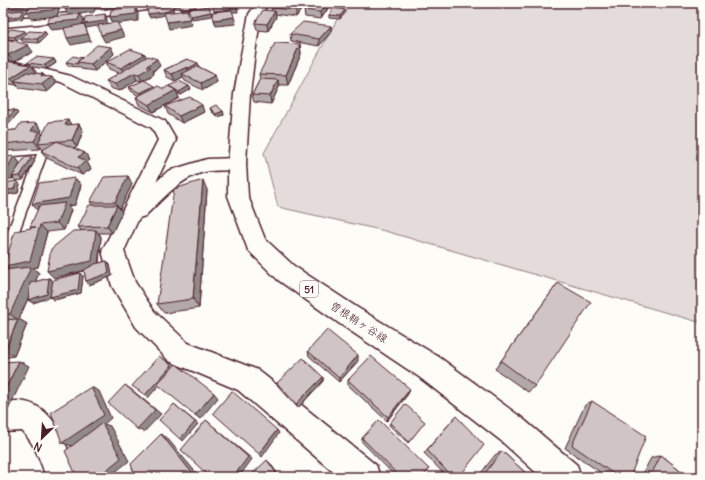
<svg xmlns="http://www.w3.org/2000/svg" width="705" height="480" font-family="Delius,'Klee One',sans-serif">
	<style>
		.green { fill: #e3dcda; stroke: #967e82 }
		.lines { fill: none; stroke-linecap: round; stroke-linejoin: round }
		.service-casing { stroke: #4a1f2b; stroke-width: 3 }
		.minor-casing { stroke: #4a1f2b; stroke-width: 3 }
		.primary-casing { stroke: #4a1f2b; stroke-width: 3 }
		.service { fill: #fdfcf7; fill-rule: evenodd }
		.minor { fill: #fdfcf7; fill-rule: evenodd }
		.primary { fill: #fdfcf7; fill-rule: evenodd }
		.wall { fill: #b3a9a9; stroke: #4a1f2b }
		.shaded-wall { fill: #928a89; stroke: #4a1f2b }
		.building { fill: #d0c5c4; stroke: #4a1f2b }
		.labels { text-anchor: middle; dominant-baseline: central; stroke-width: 3; stroke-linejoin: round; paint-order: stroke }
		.shield { fill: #fdfcf7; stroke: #806168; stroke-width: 1 }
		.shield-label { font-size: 10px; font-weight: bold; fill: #4a1f2b }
		.street-label { font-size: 11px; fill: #4a1f2b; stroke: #fdfcf7 }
	</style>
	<rect width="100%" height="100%" fill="#fdfcf7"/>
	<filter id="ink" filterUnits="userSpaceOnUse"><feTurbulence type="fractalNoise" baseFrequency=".025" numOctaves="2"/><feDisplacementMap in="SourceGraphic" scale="8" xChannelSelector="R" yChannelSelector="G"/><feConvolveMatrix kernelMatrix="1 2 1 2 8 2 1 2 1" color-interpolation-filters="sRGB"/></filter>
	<g filter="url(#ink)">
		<path class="green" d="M346 3H702V323L385 231 278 207 264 153Z"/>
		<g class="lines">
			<defs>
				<path id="service" d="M43 148 48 151 9 259 7 262 3 264V244L37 154 3 157V151Z"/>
				<path id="minor" d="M148 3H180L178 5 174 6 71 21 3 27V19L71 13Z
					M3 59 71 76 165 121 176 140 156 182 168 171 207 159 237 158 244 160 246 164 244 168C232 171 221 170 210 171 182 175 164 198 145 216L139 218 124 251 135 282 154 311 188 343 258 370 376 465 380 477H339L238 390 169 361 136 327 112 286 102 251 158 140 152 128 61 82 3 67Z
					M17 401C56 402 67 448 78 477H46C40 460 35 444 22 431L3 432V402Z"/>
				<path id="primary" d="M257 3H269L261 14 254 60 250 94 246 164 248 196 265 239 294 266 358 308 439 357 522 418 577 465 581 477H541L500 440 419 377 340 324 278 280 248 250 228 196V164L234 94 240 60 249 14Z"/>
			</defs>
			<use href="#service" class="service-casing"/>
			<use href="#minor" class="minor-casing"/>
			<use href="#primary" class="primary-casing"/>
			<use href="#service" class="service"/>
			<use href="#minor" class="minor"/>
			<use href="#primary" class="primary"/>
		</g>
		<path class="wall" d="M275 3H327V10L321 19 305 17 304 10 307 7 301 6V10L296 17 275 14 276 17 268 31 257 30 255 23 272 10 271 8Z
			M345 13 340 19 329 18V15Z
			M331 26V32L319 46 291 41 290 34Z
			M7 31 27 33 45 32 47 35 39 43 23 42 20 39 22 37 17 40 8 39 33 52 13 62 3 59V34Z
			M300 44 301 54 288 85H278L279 87 271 104 254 102 252 95 260 79 259 74Z
			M111 47 114 54 95 71 81 69 80 67 68 66 66 62 82 58Z
			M146 57 160 66 153 71 154 74 144 81 155 88 164 89 189 86 191 89 181 95 177 93 179 98 153 112 139 105 136 97 139 96 131 91 129 87 142 81 137 80 119 91 110 88 106 81 119 73 109 69 106 62Z
			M54 59 56 63 47 69 32 67 36 72 35 73 43 74 45 76 56 84 47 92 20 88 18 85H17L3 83V62L29 65 27 63Z
			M187 59 199 67 215 75 217 82 203 90 185 81 183 77 175 81 167 77 164 70Z
			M165 106 204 112 182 123 168 114Z
			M210 108 223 111 224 115 217 117 211 111Z
			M3 110H15L18 113 9 124H3Z
			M68 120 71 125 79 124 83 131 77 147 73 148 85 153 90 160 87 162 91 169 82 175 47 158 41 151 43 150 41 147 40 149 3 151V131L16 130 36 123 42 130 41 132 43 134Z
			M14 156 20 163 18 168 35 161 23 180 16 181 13 178 6 179 5 183 20 184 18 193 4 195 3 194V185Z
			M128 176 132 184 120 209H119L122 212 112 233H99L101 237 99 263 107 261 110 265 112 276 89 285 86 281 84 271 54 278 81 230 78 227 93 205 90 202Z
			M75 178 81 185 75 205 68 206 71 210 64 230 47 232 38 267 33 268 39 273 35 282 49 278 53 281 83 276 81 293 54 300 50 297 33 303 28 300 29 296 19 319 27 324 14 356 3 358V270L8 269 31 228 30 227Z
			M207 190 199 308 164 313 157 304Z
			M558 283 535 386 528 392 495 369Z
			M308 351 358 361 339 382 309 356Z
			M323 377V381L298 408 279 387 277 383Z
			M348 380 410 389 408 394 387 421 348 385Z
			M592 401 630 477H607L565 448 585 405Z
			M456 416 459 477H447L424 453Z
			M390 423 423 424 408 443 389 425Z
			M362 438 423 477H396L362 442Z
			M502 451 530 477H478L495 455Z
			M661 455 689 477H641L651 458Z"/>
		<path class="shaded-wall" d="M31 3H66L67 4 66 8 58 9 59 11 57 16 31 19 27 12 24 13 22 19 3 21V8Z
			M74 3H93L95 8 94 12 80 14 84 20 81 27 51 30 47 23 68 15 65 9Z
			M119 3H121V7L101 10 99 7Z
			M125 3H144L143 5 126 7Z
			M327 3V10L321 19 320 12Z
			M301 4V10L296 17V10Z
			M237 5 238 12H232L216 17 214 11 230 6Z
			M136 7 138 14V21L113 24 110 17Z
			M196 7 197 10 181 12 180 9Z
			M173 9 174 12 165 15 150 18 148 14Z
			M345 10V13L340 19V16Z
			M275 11 276 17 268 31 267 24Z
			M211 12 212 16 192 19 191 16Z
			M105 14 107 18V24L86 28 84 24Z
			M234 17 236 24 216 26 214 20Z
			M190 19 192 25 169 29 167 22Z
			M84 24 91 41 71 45 67 38Z
			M331 26V32L319 46V39Z
			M4 28 7 32 3 34V29Z
			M121 30 124 37 105 42 101 35Z
			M25 31 27 34 17 40 14 37Z
			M45 32 47 35 39 43 37 39Z
			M300 44 301 54 288 85 286 75Z
			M28 45 33 52 13 62 8 55Z
			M111 47 114 54 95 71 91 64Z
			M145 54 148 61 125 75 121 68Z
			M54 59 56 63 47 69 45 65Z
			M157 59 160 66 153 71 154 74 142 81 139 74 147 66Z
			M198 63 200 71 191 75 189 68Z
			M31 65 36 72 22 82 14 81 18 85H17L11 78Z
			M187 67 189 74H182L183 77 175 81 172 74Z
			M134 73 137 80 119 91 115 84Z
			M43 74 48 80 52 77 56 84 47 92 42 84 41 76Z
			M215 75 217 82 203 90 201 83Z
			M278 80 279 87 271 104 270 96Z
			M154 86 156 90 142 97 140 93Z
			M189 86 191 89 181 95 179 92Z
			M176 90 179 98 153 112 149 105Z
			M202 105 204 112 182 123 179 116Z
			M15 110 18 113 9 124 6 120Z
			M223 111 224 115 217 117 216 114Z
			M68 120 73 127 65 125Z
			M36 123 42 130 41 132 46 138 38 143 41 147 40 149 34 141 31 131Z
			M79 124 83 131 77 147 72 140Z
			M85 153 90 160 87 162 91 169 82 175 77 168 78 157Z
			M14 156 20 163 14 177H12L13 179H6L5 183H3V172Z
			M32 157 35 161 23 180 20 176Z
			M128 176 132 184 120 209 115 202Z
			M75 178 81 185 75 205 68 206 71 210 64 230 57 223 38 211 32 204Z
			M203 180 207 190 199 308 193 299Z
			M17 181 20 184 18 193 4 195 3 194V191Z
			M117 205 122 212 112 233 107 226Z
			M40 225 47 232 38 267 33 268 39 273 19 319 27 324 14 356 5 351 18 320 10 314 12 272 4 266Z
			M96 230 101 237 98 267 54 278 47 271Z
			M107 261 110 265 112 276 89 285 86 281Z
			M80 273 83 276 81 293 54 300 50 297 33 303 28 300 49 278 53 281Z
			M358 355V361L339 382V378Z
			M19 361 29 366 7 412 3 410V394Z
			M172 365 174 368 148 398 145 395Z
			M323 377V381L298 408 296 404Z
			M125 385 132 390 161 414 144 432 137 429Z
			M91 387 99 391 111 418 104 424 110 426 129 461 109 477H98L72 446 62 443Z
			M410 389 408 394 387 421 388 417Z
			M214 393 218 398 200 419 195 415Z
			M174 404 198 424 183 441 180 439Z
			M206 420 252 459 239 477H233Z
			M277 430 279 433 262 457 259 454Z
			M161 434 167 438 198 475 195 477H187Z
			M267 460 270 463 280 477H279Z"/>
		<path class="building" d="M3 3H31L30 5 3 8Z
			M33 3H48L32 5Z
			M67 3H92L91 6 65 9Z
			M101 3H119V4L99 7 100 4Z
			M179 3H195L196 7 180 9Z
			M212 3H236L237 5 230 6 231 9 214 11Z
			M275 3H295L301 4 296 10 271 8Z
			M310 3H327L320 12 304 10Z
			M55 4 53 10 27 12 29 7Z
			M172 5 173 9 164 12 148 14 147 9Z
			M208 6 211 12 191 16 188 9Z
			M136 7V14L110 17 111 10Z
			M334 8 345 10 340 16 329 15Z
			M23 10 20 16 3 18V12Z
			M187 10 190 19 167 22 164 13Z
			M232 10 234 17 214 20 212 12Z
			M263 10 275 11 267 24 255 23Z
			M80 14 78 20 47 23 50 17Z
			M105 14V21L84 24 85 17Z
			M117 22 121 30 101 35 98 25Z
			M303 22 331 26 319 39 290 34Z
			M84 24 88 34 67 38 64 28Z
			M11 29 25 31 14 37 3 36V34Z
			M29 31 45 32 37 39H20Z
			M3 38 28 45 8 55 3 54Z
			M275 43 300 44 286 75 259 74Z
			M97 45 111 47 91 64 77 62Z
			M130 49 145 54 121 68 106 62Z
			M73 56 82 58 77 62 78 64 66 62Z
			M148 56 157 59 147 66 151 67 139 74 134 73 115 84 106 81Z
			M36 57 54 59 45 65 27 63Z
			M187 59 198 63 189 68 187 67 172 74 164 70Z
			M5 61 31 65 11 78 3 77V62Z
			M197 66 215 75 201 83 182 74Z
			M27 72 43 74 41 76 52 77 42 84 14 81Z
			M260 79 278 80 270 96 252 95Z
			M144 80 154 86 140 93 129 87Z
			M179 81 189 86 179 92 169 86Z
			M158 86 164 89 168 86 176 90 149 105 136 97Z
			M190 97 202 105 179 116 165 106Z
			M216 105 223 111 216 114 210 108Z
			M3 110H15L6 120H3Z
			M68 120 65 125 79 124 72 140 38 143 49 122Z
			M36 123 31 131H40L34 141 3 144V131L16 130 20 124Z
			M57 141 85 153 78 157 86 161 77 168 41 151Z
			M14 156 6 171 3 172V157Z
			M25 157H32L20 176 12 177Z
			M128 176 115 202H90L104 177Z
			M75 178 69 198 32 204 39 183Z
			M203 180 193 299 157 304 174 189Z
			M17 181 14 189 3 191V185L4 183Z
			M65 203 57 223 40 225 30 261 4 266 15 231 36 227H30L39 206Z
			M89 205H117L107 226 78 227Z
			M96 230 92 261 47 271 51 249 73 231Z
			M107 261 109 273 86 281 84 270 95 264Z
			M31 267 10 314 3 315V270Z
			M80 273 78 290 50 297 53 280Z
			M49 278 47 294 28 300 30 283Z
			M558 283 591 302 535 386 501 361Z
			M18 319 5 351H3V320Z
			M327 330 358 355 339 378 308 351Z
			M159 356 172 365 145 395 132 386Z
			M371 356 410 389 388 417 348 380Z
			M303 358 323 377 296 404 277 383Z
			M19 361 3 394V362Z
			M176 364 214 393 195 415 157 384Z
			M125 385 155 410 137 429 108 403Z
			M91 387 104 415 62 443 51 412Z
			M232 391 277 430 259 454 213 413Z
			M592 401 646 436 630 477H618L572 445Z
			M174 404 195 422 180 439 159 420Z
			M405 404 425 422 409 442 390 423Z
			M456 416 484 445 459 477H452L427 450Z
			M206 420 248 457 233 477H210L181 450Z
			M379 420 429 469 423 477H400L362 438Z
			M102 423 121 458 98 477H77L65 451Z
			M161 434 192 473 187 477H135L131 464Z
			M502 451 530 477H482Z
			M661 455 689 477H650Z
			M267 460 279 477H249Z
			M437 474 441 477H435Z"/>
	</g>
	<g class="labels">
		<rect class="shield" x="300" y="281" width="18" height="16" rx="3"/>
		<g class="shield-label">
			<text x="309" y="289">51</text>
		</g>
		<g class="street-label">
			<text transform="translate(359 322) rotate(33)">曽根鞘ヶ谷線</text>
		</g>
	</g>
	<rect width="705" height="480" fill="none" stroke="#fdfcf7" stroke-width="16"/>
	<rect x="8" y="8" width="689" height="464" fill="none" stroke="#4a1f2b" stroke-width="1.5" filter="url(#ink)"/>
	<g transform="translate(42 438) rotate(205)" stroke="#fdfcf7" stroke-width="3" paint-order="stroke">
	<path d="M0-3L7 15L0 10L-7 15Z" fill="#4a1f2b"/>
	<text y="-6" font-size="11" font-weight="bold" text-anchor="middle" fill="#4a1f2b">N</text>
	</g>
</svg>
